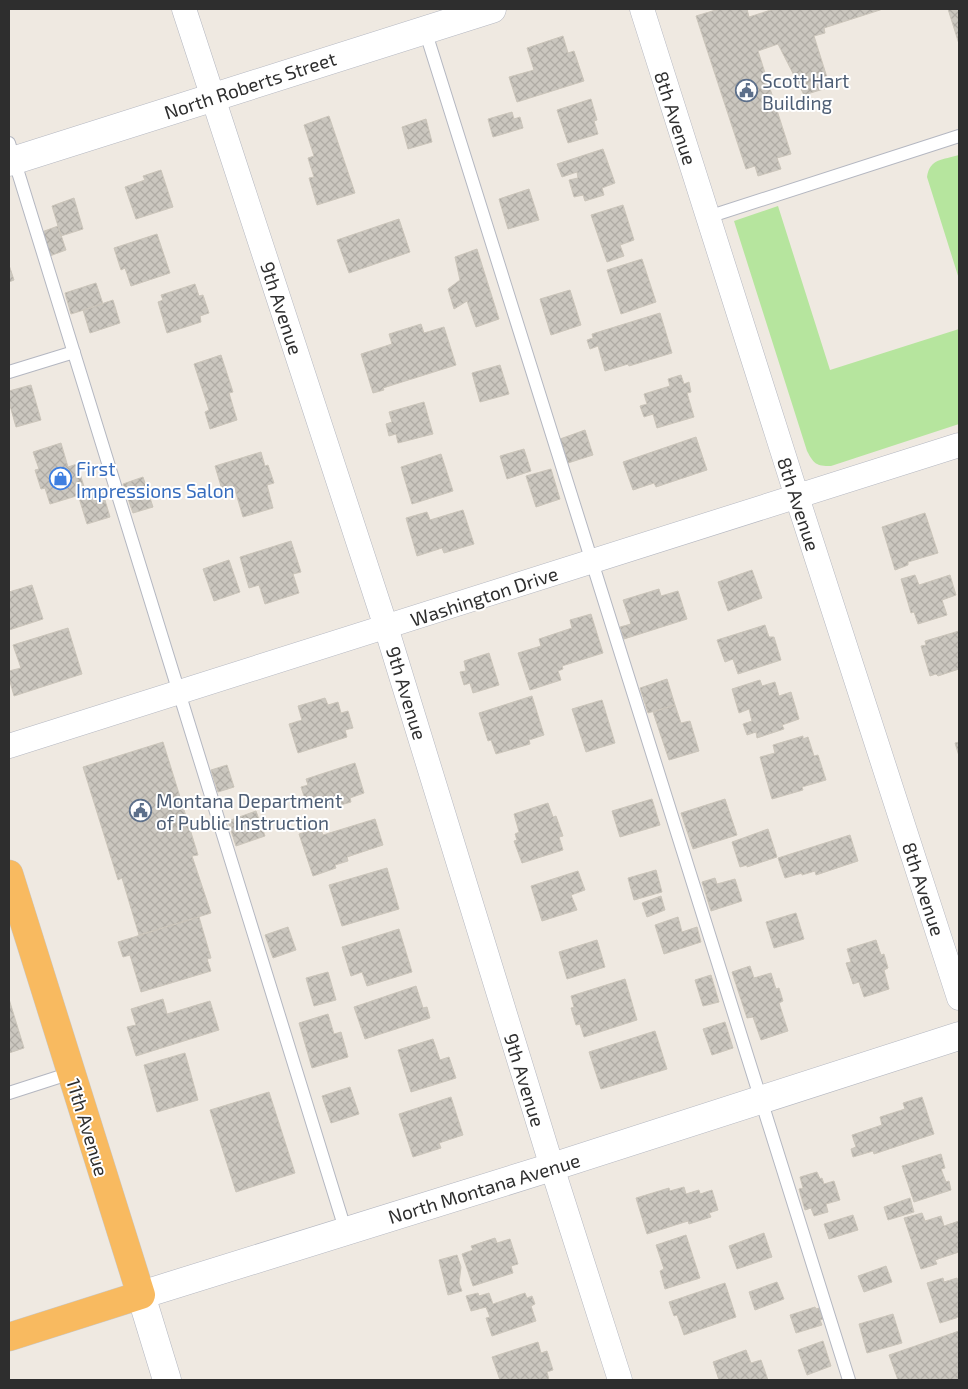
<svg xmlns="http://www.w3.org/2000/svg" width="968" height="1389" font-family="'Exo 2',sans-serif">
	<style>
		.park { fill: #b6e59e }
		.building { fill: url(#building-cross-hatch); stroke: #cbc5ba }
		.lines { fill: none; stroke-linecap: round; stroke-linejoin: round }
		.service-casing { stroke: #b4b7c1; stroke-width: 14 }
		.minor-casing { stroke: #b4b7c1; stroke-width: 25 }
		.tertiary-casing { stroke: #b4b7c1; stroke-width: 29 }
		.secondary-casing { stroke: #b4b7c1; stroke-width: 29 }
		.trunk-casing { stroke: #c9c9c9; stroke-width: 29 }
		.service { stroke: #fff; stroke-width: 12 }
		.minor { stroke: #fff; stroke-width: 24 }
		.tertiary { stroke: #fff; stroke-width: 28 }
		.secondary { stroke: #fff; stroke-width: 28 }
		.trunk { stroke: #f8ba60; stroke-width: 28 }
		.labels { text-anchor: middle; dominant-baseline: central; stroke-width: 4; stroke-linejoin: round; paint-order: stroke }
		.service-label { font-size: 19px; fill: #4e5e75; stroke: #fff; text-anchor: start }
		.street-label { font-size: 19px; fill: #2e2e2e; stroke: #fff }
		.shop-label { font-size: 19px; fill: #366cbe; stroke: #fff; text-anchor: start }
	</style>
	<defs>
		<pattern id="building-cross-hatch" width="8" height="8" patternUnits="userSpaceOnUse" patternTransform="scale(1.25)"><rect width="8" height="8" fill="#cbc7bf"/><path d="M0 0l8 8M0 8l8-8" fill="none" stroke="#afaba4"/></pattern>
	</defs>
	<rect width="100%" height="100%" fill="#efe9e1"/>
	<path class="park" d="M959 155V279L927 177C930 158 943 160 959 155Z
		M778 206 830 370 959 329V424L831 466C816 466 814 464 807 451L734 221Z"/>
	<path class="building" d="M719 9H747L749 17 774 9H883L824 28 825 33 814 36 830 87 804 95 778 44 758 51 791 154 777 158 781 169 758 176 755 166 746 169 696 16Z
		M948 9H959V44Z
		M563 36 568 53 574 51 584 81 517 102 509 77 534 70 527 48Z
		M591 99 597 120 594 121 598 134 568 143 557 110Z
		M512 112 514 119 520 117 523 128 493 137 488 119Z
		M329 116 355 193 317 205 309 178 314 177 308 158 314 156 304 125Z
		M426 119 432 142 408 149 402 127Z
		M603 149 615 183 602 188 604 195 585 201 583 195 574 197 569 180 578 178 577 172 562 177 557 164Z
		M161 170 173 207 136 219 125 187 145 180 143 176Z
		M529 189 539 220 508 229 499 199Z
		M74 198 83 229 61 236 52 206Z
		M623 205 634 240 620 245 624 256 607 262 591 215Z
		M399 219 410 252 349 273 337 240Z
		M58 226 66 250 47 257 39 233Z
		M157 234 170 273 131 286 125 268 121 270 114 248Z
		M477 249 499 319 476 327 467 301 454 309 448 289 460 280 455 257Z
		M642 259 656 302 621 314 607 270Z
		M9 265 14 280 9 282Z
		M96 283 103 304 71 314 65 293Z
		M195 284 199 296 203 295 209 313 200 316 201 322 167 333 158 302 163 300 161 295Z
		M570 290 581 325 551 335 540 299Z
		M113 300 120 323 90 333 83 310Z
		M660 313 672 353 629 366 628 364 605 371 598 346 590 349 587 340 593 338 592 334Z
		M421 324 424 333 444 327 456 365 383 388 384 390 373 393 361 354 392 344 389 334Z
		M221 355 233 392 229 393 237 420 210 429 205 412 209 410 194 364Z
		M500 365 509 394 480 402 472 373Z
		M681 375 684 384 689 382 691 392 687 393 694 417 657 428 653 414 644 417 640 406 647 404 644 394 670 386 668 379Z
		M31 385 41 420 16 427 9 402V391Z
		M424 402 433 434 398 443 396 434 389 436 386 424 392 422 389 412Z
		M585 430 593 455 568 463 560 439Z
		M696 437 707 470 656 487 654 483 633 490 623 462Z
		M61 443 68 467 77 464 86 493 50 504 45 488 41 489 35 470 39 469 33 452Z
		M524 449 531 471 507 479 500 456Z
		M261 452 265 466 268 465 274 483 267 485 273 508 243 517 235 490 223 493 215 466Z
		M441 454 453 491 412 504 401 467Z
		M551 469 560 499 536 507 526 476Z
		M143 477 153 507 133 513 123 484Z
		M102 490 110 517 87 524 79 498Z
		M463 510 474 544 444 553 442 548 417 556 406 518 427 512 430 520Z
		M925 513 938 553 908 562V565L895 570 882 527Z
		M291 541 301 572 293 574 299 593 265 604 259 585 249 588 240 557Z
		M229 560 240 592 214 601 203 569Z
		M752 570 762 598 728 611 718 582Z
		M915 575 919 585 950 575 956 595 942 600 947 615 918 624 914 612 911 613 901 579Z
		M32 585 43 619 9 630V592Z
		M659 589 661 596 678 591 687 619 624 639 620 627 631 624 623 600Z
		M591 614 603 653 562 666 563 669 558 671 561 680 530 690 518 653 541 646 539 639 572 628 570 620Z
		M765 625 769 637H774L781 660 738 674 733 659 725 662 717 640Z
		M68 628 82 674 14 696 9 678V671L21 668 13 645Z
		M959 631V669L938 676 936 674 930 676 921 646 926 645 925 641Z
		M489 653 499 685 473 693 470 683 464 685 460 672 466 671 464 661Z
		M667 679 675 705 648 713 640 688Z
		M760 680 762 686 775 682 779 696 791 692 799 719 782 725 784 729 757 738 756 732 747 735 743 724 752 721 749 709 739 713 732 689Z
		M532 696 544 735 529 740 530 744 496 754 491 740 488 741 479 713Z
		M325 698 328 705 338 702 341 713 348 711 353 728 345 730 347 737 298 753 289 724 302 720 298 706Z
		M602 700 615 743 586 752 572 709Z
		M675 705 681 723 690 721 699 751 669 760 653 712Z
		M803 736V739L808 737 814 756 818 755 826 780 802 787 803 790 772 799 760 757 775 753 773 745Z
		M163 742 198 855 192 856 211 913 139 935 122 878 118 880 83 767Z
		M959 742V756L955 743Z
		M355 763 364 793 350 798 351 802 334 807 332 803 317 808 314 799 306 802 301 787 308 785 306 779Z
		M227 765 234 787 218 792 211 770Z
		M652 799 660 825 620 837 612 811Z
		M725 799 737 835 693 849 681 813Z
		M548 803 553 817 556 816 563 836 559 837 563 850 522 863 514 841 517 840 515 834 519 832 514 814Z
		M256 811 265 836 236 846 228 821Z
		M375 819 383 845 347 857 348 861 335 865 336 868 313 876 299 834 320 827 323 835Z
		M768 829 777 857 747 867V865L740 867 732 842Z
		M850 835 858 861 816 875 815 871 802 875V873L785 878 778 858Z
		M387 868 399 909 342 926 329 885Z
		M656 870 662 892 634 900 628 878Z
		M578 871 585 890 571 895 577 910 542 921 531 886Z
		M715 878 717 884 735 879 742 901 711 911 702 882Z
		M661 896 665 910 647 917 642 903Z
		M796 913 804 939 774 948 766 922Z
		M199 917 211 958 207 959 211 971 141 992 130 955 123 957 118 942Z
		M678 917 682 932 697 927 701 942 664 954 655 925Z
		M288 927 296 950 273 958 265 935Z
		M399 929 412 972 367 986 362 972 351 976 342 947Z
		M597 940 605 967 567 979 559 952Z
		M876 940 881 955 884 954 888 968 884 970 889 989 864 997 859 982 853 984 846 963 851 962 847 949Z
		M750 966 754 978 771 973 776 989 779 988 783 1001 779 1003 788 1031 761 1040 753 1017 747 1018 732 972Z
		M328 972 336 1000 314 1006 306 978Z
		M711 975 719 1002 703 1006 695 980Z
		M625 979 637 1020 584 1037 580 1024 576 1025 571 1008 574 1007 571 996Z
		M416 986 423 1008 427 1007 430 1018 365 1039 354 1007Z
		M9 999 24 1048 9 1053Z
		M163 999 167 1014 210 1001 219 1030 136 1056 127 1027 136 1025 131 1009Z
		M328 1014 334 1034 341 1032 348 1057 312 1068 299 1023Z
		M725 1022 733 1048 712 1055 703 1029Z
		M655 1031 667 1069 601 1089 589 1052Z
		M433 1039 440 1060 449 1057 456 1078 411 1092 398 1050Z
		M185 1053 198 1100 157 1112 144 1065Z
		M350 1087 359 1114 331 1123 322 1096Z
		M269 1092 295 1173 236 1192 210 1110Z
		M451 1097 463 1135 439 1143 441 1148 413 1157 399 1114Z
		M922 1097 934 1134 874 1154 873 1151 853 1157 851 1149 856 1147 852 1135 882 1125 880 1117 905 1109 903 1103Z
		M941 1154 945 1168 941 1169 946 1182 949 1181 951 1190 914 1202 902 1166Z
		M817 1172 820 1179 822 1178 824 1184 834 1181 840 1200 826 1204 828 1212 814 1216 811 1208 805 1210 799 1189 803 1188 800 1177Z
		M684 1187 686 1194 699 1190 700 1194 712 1190 718 1210 709 1213 711 1217 689 1224 688 1221 647 1234 636 1198 669 1188 670 1191Z
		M910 1198 914 1212 888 1220 884 1207Z
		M922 1213 925 1221 941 1216 944 1226 959 1221V1252L935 1260 937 1264 921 1269 904 1218Z
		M853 1215 858 1230 829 1239 824 1224Z
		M764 1233 772 1257 737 1269 729 1246Z
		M686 1235 700 1278 665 1289 660 1271 664 1269 656 1245Z
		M495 1238 497 1243 510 1239 518 1264 511 1266 513 1273 473 1286 462 1254 473 1250 471 1246Z
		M457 1255 461 1267 459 1283 462 1291 448 1295 439 1260Z
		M886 1266 892 1282 864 1292 858 1276Z
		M943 1278 944 1282 957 1278 959 1287V1317L940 1323 927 1283Z
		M777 1282 784 1299 755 1310 749 1292Z
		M725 1283 736 1317 684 1335 677 1315 674 1316 669 1302Z
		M478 1293 479 1296 489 1293 493 1304 525 1293 527 1298 532 1296 535 1304 531 1306 536 1321 492 1336 486 1318 490 1317 486 1307 471 1311 466 1296Z
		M815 1307 816 1309 819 1308 823 1319 820 1320 822 1325 796 1333 790 1315Z
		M893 1314 902 1343 867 1353 859 1324Z
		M959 1331V1380H898L889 1355Z
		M823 1341 831 1366 807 1375 798 1350Z
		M538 1342 541 1353 547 1351 553 1370 547 1372 549 1380H500L492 1357Z
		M746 1350 751 1363 761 1360 768 1380H719L713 1362Z"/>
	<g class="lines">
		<defs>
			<path id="service" d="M425 30 849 1380
				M9 143 346 1232
				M708 217 959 136
				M9 372 74 352
				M9 1093 71 1073"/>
			<path id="minor" d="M184 9 386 627 552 1167 620 1380
				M642 9 797 497 959 998
				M9 746 959 445"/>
			<path id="tertiary" d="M9 162 492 9
				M141 1295 552 1167 959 1036"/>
			<path id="secondary" d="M141 1295 167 1380"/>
			<path id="trunk" d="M9 874 141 1295 9 1337"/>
		</defs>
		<use href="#service" class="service-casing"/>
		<use href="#minor" class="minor-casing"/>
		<use href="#tertiary" class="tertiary-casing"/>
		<use href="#secondary" class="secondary-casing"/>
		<use href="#trunk" class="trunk-casing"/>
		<use href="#service" class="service"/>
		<use href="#minor" class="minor"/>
		<use href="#tertiary" class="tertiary"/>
		<use href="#secondary" class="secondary"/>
		<use href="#trunk" class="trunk"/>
	</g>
	<defs>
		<symbol id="civic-ring" viewBox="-11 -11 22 22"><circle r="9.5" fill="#fff" stroke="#5c6f8a" stroke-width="1.5"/><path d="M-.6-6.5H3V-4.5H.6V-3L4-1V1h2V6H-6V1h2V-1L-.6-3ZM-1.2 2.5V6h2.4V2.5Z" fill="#5c6f8a"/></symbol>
		<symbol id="shop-ring" viewBox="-11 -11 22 22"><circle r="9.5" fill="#fff" stroke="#3f7fe0" stroke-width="1.5"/><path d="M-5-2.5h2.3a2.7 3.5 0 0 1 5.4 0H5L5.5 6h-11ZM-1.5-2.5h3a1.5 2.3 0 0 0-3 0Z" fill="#3f7fe0"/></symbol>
	</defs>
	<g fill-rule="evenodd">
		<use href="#civic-ring" x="734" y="78" width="25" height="25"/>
		<use href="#shop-ring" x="48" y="466" width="25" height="25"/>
		<use href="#civic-ring" x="128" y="798" width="25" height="25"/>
	</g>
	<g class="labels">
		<g class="service-label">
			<text x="762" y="80">Scott Hart<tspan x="762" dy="22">Building</tspan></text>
			<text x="156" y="800">Montana Department<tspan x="156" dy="22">of Public Instruction</tspan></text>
		</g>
		<g class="street-label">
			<text transform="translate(250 85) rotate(-18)">North Roberts Street</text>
			<text transform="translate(676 118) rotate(72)">8th Avenue</text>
			<text transform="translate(282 308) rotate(72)">9th Avenue</text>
			<text transform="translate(799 504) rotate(72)">8th Avenue</text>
			<text transform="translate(484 596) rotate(-18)">Washington Drive</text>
			<text transform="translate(407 693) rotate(73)">9th Avenue</text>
			<text transform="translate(924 889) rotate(72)">8th Avenue</text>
			<text transform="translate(525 1080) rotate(73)">9th Avenue</text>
			<text transform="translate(88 1127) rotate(73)">11th Avenue</text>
			<text transform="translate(484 1188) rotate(-17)">North Montana Avenue</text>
		</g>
		<g class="shop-label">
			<text x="76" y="468">First<tspan x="76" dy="22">Impressions Salon</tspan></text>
		</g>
	</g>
	<rect width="968" height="1389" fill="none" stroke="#2e2e2e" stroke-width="20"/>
</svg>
